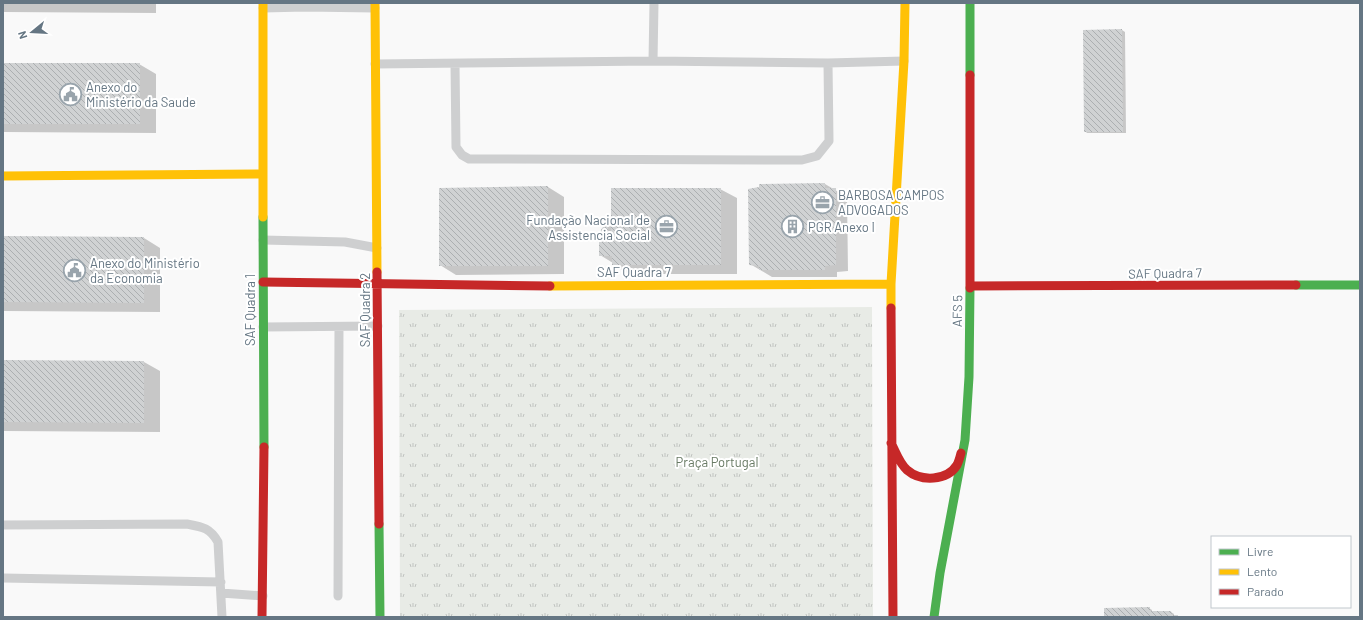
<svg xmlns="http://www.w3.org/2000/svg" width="1363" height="620" font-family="Barlow,sans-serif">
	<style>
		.grass { fill: url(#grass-tufts) }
		.shadow { fill: #0003 }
		.building { fill: url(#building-back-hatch) }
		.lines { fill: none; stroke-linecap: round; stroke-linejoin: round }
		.lane { stroke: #cecfd0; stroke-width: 9 }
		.fast { stroke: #4caf50; stroke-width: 9 }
		.slow { stroke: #ffc107; stroke-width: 9 }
		.jam { stroke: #c62828; stroke-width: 9 }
		.labels { text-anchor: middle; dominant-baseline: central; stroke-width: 4; stroke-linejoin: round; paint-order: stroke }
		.poi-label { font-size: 13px; fill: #657683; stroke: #fff; text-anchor: start }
		.street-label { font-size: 13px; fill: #657683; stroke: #fff }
		.park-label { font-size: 13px; fill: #687a64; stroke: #fff }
	</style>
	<defs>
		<pattern id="grass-tufts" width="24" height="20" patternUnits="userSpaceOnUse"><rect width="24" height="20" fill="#e8ebe6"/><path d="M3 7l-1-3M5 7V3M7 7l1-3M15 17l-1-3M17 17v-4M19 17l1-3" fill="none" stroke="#c0c3c0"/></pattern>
		<pattern id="building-back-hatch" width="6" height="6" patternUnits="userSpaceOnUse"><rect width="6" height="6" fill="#d0d2d3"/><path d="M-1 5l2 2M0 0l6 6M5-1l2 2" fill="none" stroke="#acafb1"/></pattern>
	</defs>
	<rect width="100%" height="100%" fill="#f9f9f9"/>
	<path class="grass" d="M872 307 873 617H400L399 310Z"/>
	<path class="shadow" d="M3 3H156V13L3 12Z
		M1122 30 1125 32 1126 133H1087L1085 131Z
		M3 64H139L156 74V133L3 132Z
		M825 184 847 197 848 271 837 272V277H772L750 264 760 185Z
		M548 187 564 197V274L456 275 440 265Z
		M720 189 737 198V274H629L613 265V263L600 255 601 231 608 225 612 227Z
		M3 237 144 238 160 248V312L3 311Z
		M3 361 144 362 160 371V432L3 431Z
		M1149 608 1152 610V612H1171L1174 614V616L1180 617H1105Z"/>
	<path class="building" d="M1122 29 1123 132H1084L1083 30Z
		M3 63H140V124H3Z
		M825 183V188H836V265L825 266V270H759V266L749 265 748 189 759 187V184Z
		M548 186V266H439V188Z
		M611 188H721V265H612V256H599V234L602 228 608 223V233H611Z
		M3 236 144 237V303L3 302Z
		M3 360 144 361V423L3 422Z
		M1150 607V611H1171L1172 615H1178V617H1104V608Z"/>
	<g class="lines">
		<path class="lane" d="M263 8 305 7 375 8
			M653 61 654 3
			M375 64 653 61 828 63 904 61
			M455 64 456 147 462 155 469 159 802 160 817 156 829 141 828 63
			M263 240 345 242 377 248
			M263 327 378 326
			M3 525 187 524C203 527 210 528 218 542L222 617
			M3 578 221 582
			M221 593 263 596
			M338 596 339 327"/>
		<path class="fast" d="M970 3V75
			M263 217 264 447
			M1296 285H1360
			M379 524 380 617
			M934 617 940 573 965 440 969 377 970 288"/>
		<path class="slow" d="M263 3V217
			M375 3 377 272
			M3 176 263 174
			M550 286 891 284
			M891 308V284L904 61 905 3"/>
		<path class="jam" d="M377 272 379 524
			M263 282 550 286
			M970 286 1296 285
			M970 288V75
			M891 308 893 617
			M891 443C896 452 899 463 907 470 921 482 947 481 957 465 959 461 960 457 961 453
			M262 617 264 447"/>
	</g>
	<defs>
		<symbol id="civic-ring" viewBox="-11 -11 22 22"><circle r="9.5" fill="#fff" stroke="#99a4ac" stroke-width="1.5"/><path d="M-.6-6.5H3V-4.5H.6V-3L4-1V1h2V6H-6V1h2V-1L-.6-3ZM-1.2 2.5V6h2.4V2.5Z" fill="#99a4ac"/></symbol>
		<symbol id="office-ring" viewBox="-11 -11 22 22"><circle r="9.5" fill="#fff" stroke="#99a4ac" stroke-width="1.5"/><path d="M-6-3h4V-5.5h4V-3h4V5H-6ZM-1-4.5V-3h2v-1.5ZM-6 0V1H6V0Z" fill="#99a4ac"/></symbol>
		<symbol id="building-ring" viewBox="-11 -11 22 22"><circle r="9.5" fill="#fff" stroke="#99a4ac" stroke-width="1.5"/><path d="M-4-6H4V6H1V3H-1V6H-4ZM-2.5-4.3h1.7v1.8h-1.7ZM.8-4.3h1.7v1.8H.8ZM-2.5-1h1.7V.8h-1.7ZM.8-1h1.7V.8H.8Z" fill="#99a4ac"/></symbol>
	</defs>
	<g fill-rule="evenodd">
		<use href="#civic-ring" x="58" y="82" width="25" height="25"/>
		<use href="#office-ring" x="810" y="190" width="25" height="25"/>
		<use href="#office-ring" x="654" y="214" width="25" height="25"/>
		<use href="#building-ring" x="780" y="214" width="25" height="25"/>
		<use href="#civic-ring" x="62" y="258" width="25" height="25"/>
	</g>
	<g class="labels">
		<g class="poi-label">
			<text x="86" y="87">Anexo do<tspan x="86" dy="15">Ministério da Saude</tspan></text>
			<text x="838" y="195">BARBOSA CAMPOS<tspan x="838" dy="15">ADVOGADOS</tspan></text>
			<text x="650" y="220" text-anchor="end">Fundação Nacional de<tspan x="650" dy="15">Assistencia Social</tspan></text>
			<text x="808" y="227">PGR Anexo I</text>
			<text x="90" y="263">Anexo do Ministério<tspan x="90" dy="15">da Economia</tspan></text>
		</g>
		<g class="street-label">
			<text x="634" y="272">SAF Quadra 7</text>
			<text transform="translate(1165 273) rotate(-1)">SAF Quadra 7</text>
			<text transform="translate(250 310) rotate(-90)">SAF Quadra 1</text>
			<text transform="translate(365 310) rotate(-90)">SAF Quadra 2</text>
			<text transform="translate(957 311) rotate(-89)">AFS 5</text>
		</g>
		<g class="park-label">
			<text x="717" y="462">Praça Portugal</text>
		</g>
	</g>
	<rect width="1363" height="620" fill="none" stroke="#657683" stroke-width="8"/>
	<rect x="1211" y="536" width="140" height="72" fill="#ffffff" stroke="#c1c8cd"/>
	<rect x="1219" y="549" width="20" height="6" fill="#4caf50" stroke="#c1c8cd"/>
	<text x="1247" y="556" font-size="12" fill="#657683">Livre</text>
	<rect x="1219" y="569" width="20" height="6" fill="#ffc107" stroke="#c1c8cd"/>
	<text x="1247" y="576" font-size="12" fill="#657683">Lento</text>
	<rect x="1219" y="589" width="20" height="6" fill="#c62828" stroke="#c1c8cd"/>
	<text x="1247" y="596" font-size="12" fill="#657683">Parado</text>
	<g transform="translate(32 32) rotate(252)" stroke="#ffffff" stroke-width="3" paint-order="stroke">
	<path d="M0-3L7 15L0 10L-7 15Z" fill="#657683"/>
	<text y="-6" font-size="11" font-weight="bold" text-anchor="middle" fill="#657683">N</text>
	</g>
</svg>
